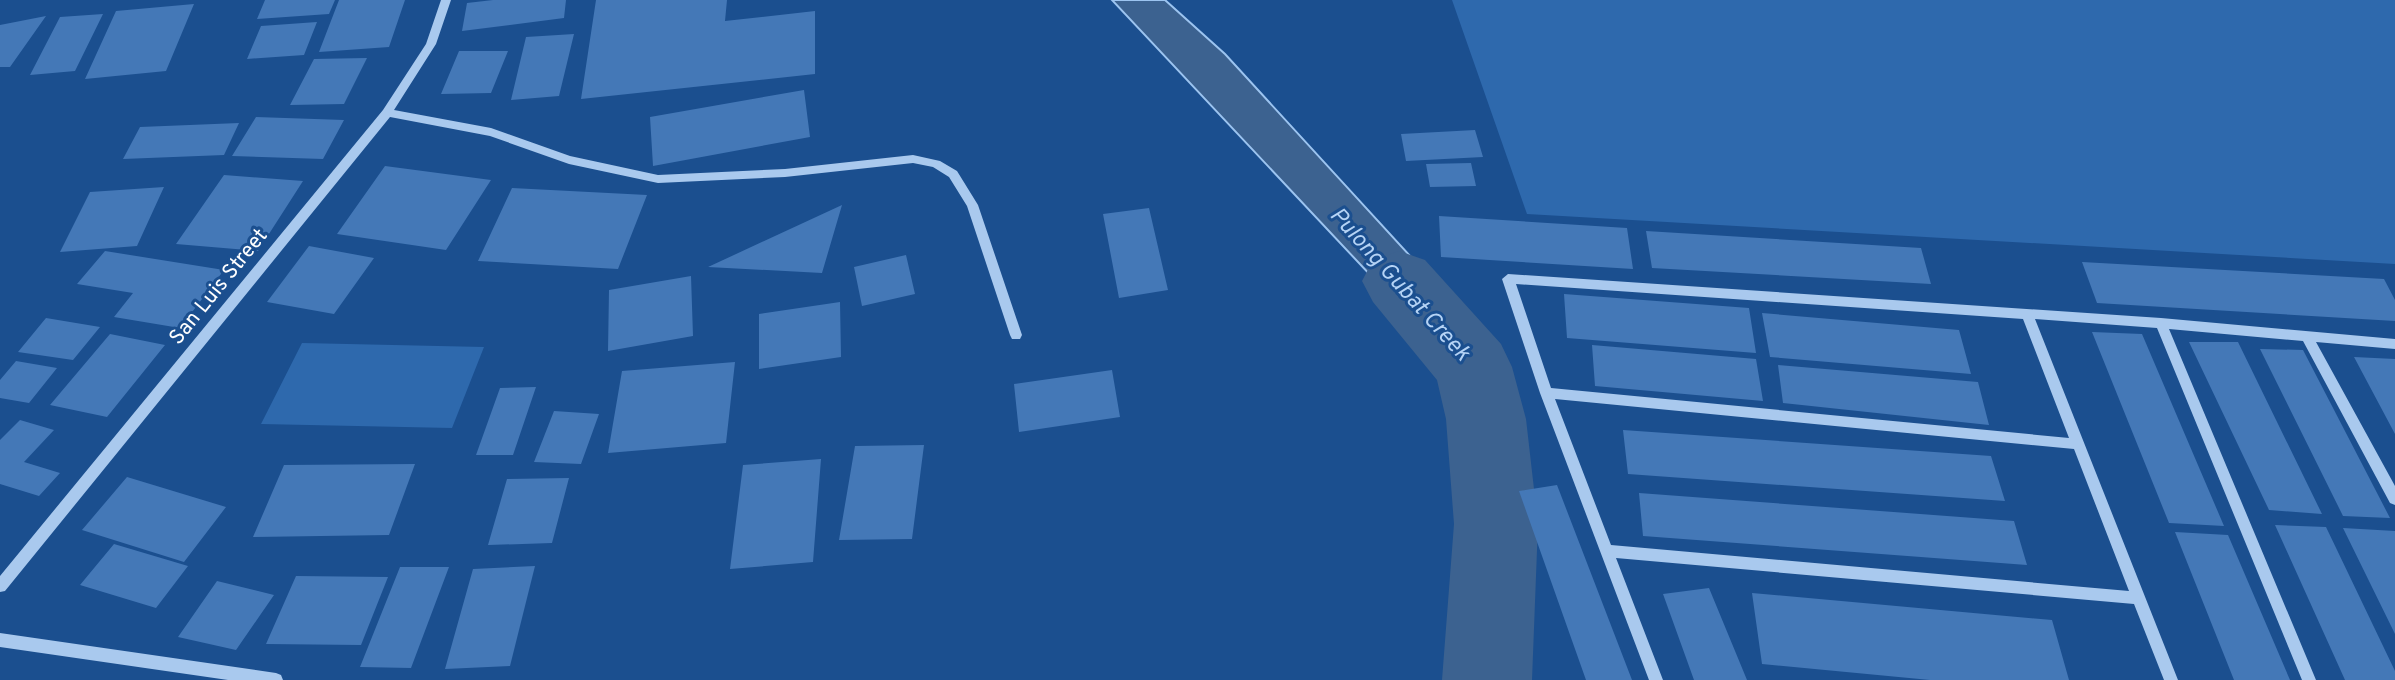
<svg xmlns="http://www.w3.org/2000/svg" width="2395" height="680" font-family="Overpass,sans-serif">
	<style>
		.green { fill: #2e69ad }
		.water { fill: #3c6290; stroke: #9cc4f0; stroke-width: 2 }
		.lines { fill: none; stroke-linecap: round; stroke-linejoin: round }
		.river { fill: #3c6290; fill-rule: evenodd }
		.building { fill: #4478b7 }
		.minor { fill: #a9c9ee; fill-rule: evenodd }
		.labels { text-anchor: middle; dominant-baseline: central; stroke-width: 6; stroke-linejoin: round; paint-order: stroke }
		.street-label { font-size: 21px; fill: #fff; stroke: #1b4f8f }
		.water-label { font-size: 23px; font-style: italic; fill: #b5d3f5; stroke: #1b4f8f }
	</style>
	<rect width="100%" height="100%" fill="#1b4f8f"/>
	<path class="green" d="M1452 0H2395V264L1527 214Z
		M302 343 484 347 452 428 261 424Z"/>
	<path class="water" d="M1112 0H1165L1225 54 1444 293 1510 480 1524 538 1511 680H1468L1466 377Z"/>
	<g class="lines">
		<path class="river" d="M1399 251 1425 260 1501 344 1512 367 1526 419 1538 524 1532 680H1442L1454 524 1446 419 1437 380 1373 302 1362 281 1373 260Z"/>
	</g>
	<path class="building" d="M265 0H335L329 14 257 19Z
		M339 0H405L389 47 319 52Z
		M493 0H566L564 18 462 31 467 3Z
		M596 0H727L725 21 815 11V74L581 99Z
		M194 4 166 71 85 79 116 11Z
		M103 14 75 71 30 75 60 17Z
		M46 16 10 67H0V25Z
		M317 22 304 55 247 59 261 26Z
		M574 34 559 96 511 100 526 37Z
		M459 51H508L491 93 441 94Z
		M367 58 344 104 290 105 314 59Z
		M804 90 810 137 653 166 650 117Z
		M256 117 344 120 323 159 232 156Z
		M239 123 224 155 123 159 140 127Z
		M1475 130 1483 157 1406 161 1401 134Z
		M1471 163 1476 186 1430 187 1426 164Z
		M385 166 491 180 446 250 337 234Z
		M224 175 303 181 258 251 176 244Z
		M164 187 137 246 60 252 90 192Z
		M512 188 647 195 618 269 478 261Z
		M842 205 822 273 708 267Z
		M1149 208 1168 290 1119 298 1103 214Z
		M1439 216 1627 228 1633 269 1441 257Z
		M1646 231 1921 248 1931 284 1652 268Z
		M309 246 374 258 334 314 267 302Z
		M105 251 224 270 180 328 114 317 133 293 77 284Z
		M906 255 915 294 862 306 854 267Z
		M2082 262 2384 279 2395 300V321L2097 303Z
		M691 276 693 336 608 351 609 290Z
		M1564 294 1749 308 1756 353 1567 338Z
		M840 302 841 357 759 369V314Z
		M1762 313 1959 330 1971 374 1770 357Z
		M46 318 100 327 73 360 18 352Z
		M2092 332 2142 334 2224 526 2169 523Z
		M110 334 165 345 107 417 50 405Z
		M2189 342H2238L2322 514 2269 510Z
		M1592 345 1756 359 1763 401 1595 386Z
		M2260 349 2303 350 2390 518 2343 516Z
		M2354 357 2395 359V434Z
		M16 361 57 368 29 403 0 398V380Z
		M735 362 726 443 608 453 622 371Z
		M1778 365 1978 382 1989 425 1783 403Z
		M1112 370 1120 417 1019 432 1014 384Z
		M536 387 513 455H476L500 388Z
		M554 411 599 414 581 464 534 462Z
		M20 420 54 430 24 462 60 473 39 496 0 484V440Z
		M1623 430 1991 456 2005 501 1628 474Z
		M924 445 912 539 839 540 855 446Z
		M821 459 813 562 730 569 743 465Z
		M415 464 389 535 253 537 284 465Z
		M127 477 226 507 184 562 82 530Z
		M569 478 552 543 488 545 507 479Z
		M1557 485 1632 680H1586L1519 491Z
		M1639 493 2014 521 2027 565 1643 536Z
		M2275 525 2326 527 2395 671V680H2345Z
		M2343 528 2395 531V634Z
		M2175 532 2228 535 2290 680H2234Z
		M114 544 188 566 156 608 80 585Z
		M535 566 510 666 445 669 473 569Z
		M400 567H449L411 668 360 667Z
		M296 576 388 577 361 645 266 644Z
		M217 581 274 595 236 650 178 637Z
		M1709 588 1747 680H1694L1663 594Z
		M1752 593 2052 620 2069 680H1930L1762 664Z"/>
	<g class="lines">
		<path class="minor" d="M441 0H451L436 44 394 110 491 128 570 156 658 175 785 169 913 155 940 161 957 171 978 205 1022 335 1020 339H1012L1010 335 967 206 949 177 933 167 913 163 785 177 658 183 569 164 490 136 390 117 5 591 0 592V576L383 110 426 44Z
			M1508 274 2161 318 2395 339V349L2316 342 2395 486V505L2390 503 2303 341 2169 329 2316 680H2302L2157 328 2035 319 2178 680H2164L2134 604 1616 558 1663 680H1649L1540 393 1502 279ZM1516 284 2023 319 2069 438 1551 388ZM1555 399 2074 449 2129 591 1611 545Z
			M0 633 276 673 281 675 283 680H228L0 647Z"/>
	</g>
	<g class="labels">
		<g class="street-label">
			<text transform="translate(219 287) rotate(-51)">San Luis Street</text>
		</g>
		<g class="water-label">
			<text transform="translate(1399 285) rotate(48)">Pulong Gubat Creek</text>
		</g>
	</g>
</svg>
